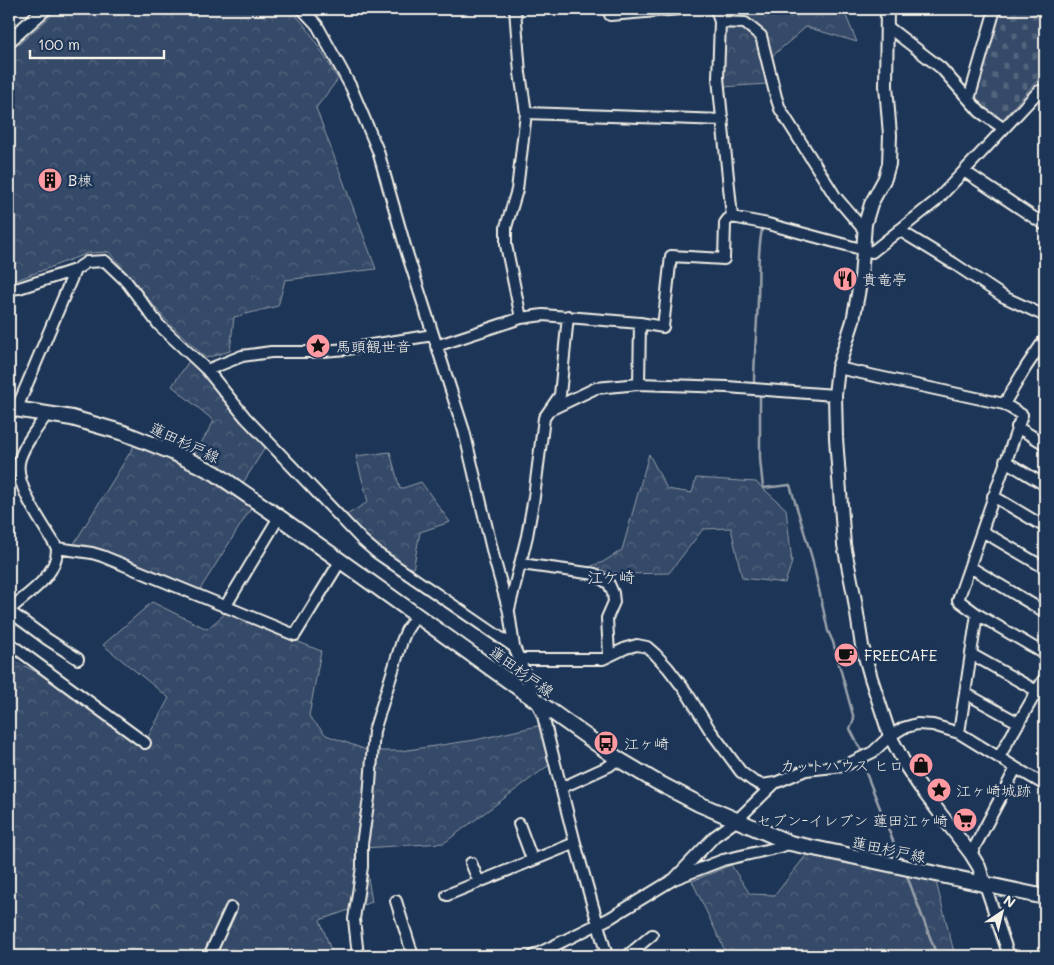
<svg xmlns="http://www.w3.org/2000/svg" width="1054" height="965" font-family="Mali,'Klee One',sans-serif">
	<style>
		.forest { fill: url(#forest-crowns); stroke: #949ea8 }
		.cemetery { fill: url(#cemetery-stones); stroke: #949ea8 }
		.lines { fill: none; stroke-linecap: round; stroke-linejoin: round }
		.stream { stroke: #9aa2ab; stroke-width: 2.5 }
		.minor-casing { stroke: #f4f1e8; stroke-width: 14 }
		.tertiary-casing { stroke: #f4f1e8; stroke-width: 16 }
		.secondary-casing { stroke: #f4f1e8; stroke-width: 18 }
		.minor { stroke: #1d3557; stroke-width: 10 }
		.tertiary { stroke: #1d3557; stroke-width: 12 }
		.secondary { stroke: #1d3557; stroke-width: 14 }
		.labels { text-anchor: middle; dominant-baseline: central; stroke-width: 5; stroke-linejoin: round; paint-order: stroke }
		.poi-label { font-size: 15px; fill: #f4f1e8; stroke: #1d3557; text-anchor: start }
		.street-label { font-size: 15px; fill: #f4f1e8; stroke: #1d3557 }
		.neighbourhood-label { font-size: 16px; fill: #f4f1e8; stroke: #1d3557 }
	</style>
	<defs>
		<pattern id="forest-crowns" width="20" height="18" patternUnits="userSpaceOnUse" patternTransform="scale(1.25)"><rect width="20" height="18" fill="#354a67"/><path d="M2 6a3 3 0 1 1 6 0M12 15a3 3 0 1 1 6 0" fill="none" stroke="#53657d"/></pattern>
		<pattern id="cemetery-stones" width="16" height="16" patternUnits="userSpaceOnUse" patternTransform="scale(1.25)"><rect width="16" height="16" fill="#354a67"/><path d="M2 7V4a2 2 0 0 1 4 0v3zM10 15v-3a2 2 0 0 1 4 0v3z" fill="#53657d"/></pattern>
	</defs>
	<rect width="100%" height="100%" fill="#1d3557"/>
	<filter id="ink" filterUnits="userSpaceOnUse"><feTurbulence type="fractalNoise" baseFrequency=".02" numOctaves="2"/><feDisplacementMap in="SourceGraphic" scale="10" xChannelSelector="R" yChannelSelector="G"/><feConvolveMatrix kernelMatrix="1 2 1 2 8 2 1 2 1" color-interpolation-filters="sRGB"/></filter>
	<g filter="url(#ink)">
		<path class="forest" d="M59 9H291L309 31 338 79 316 108 376 269 285 280 278 306 234 317 230 351 206 358 165 319 109 252 88 253 17 280 9 281V42L18 45Z
			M720 9H843L857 42 806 27 770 58 767 84 722 87Z
			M189 361 226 400 266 446 243 483 194 455 214 421 172 386Z
			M134 446 181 463 253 505 199 591 72 547Z
			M390 452 400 489 421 482 450 522 420 532 413 570 378 550 345 516 368 502 356 456Z
			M649 454 667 489 692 493 696 478 756 482 786 509 792 562 785 583 742 578 731 528 703 529 669 573 622 574 586 568 603 562 622 550Z
			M152 602 207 629 226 613 321 651 309 716 326 735 369 751H401L475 740 542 725 549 765 444 843 363 848 372 902 320 920 333 956H9V658L46 677 143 746 169 698 103 645Z
			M807 854 936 882 955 956H731L726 953 692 881 731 865 750 894 775 895Z"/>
		<path class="cemetery" d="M998 9H1045V72L1000 122 971 99Z"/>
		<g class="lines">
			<path class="stream" d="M754 385C754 356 757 328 758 299 759 276 757 253 762 230
				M760 397V459L763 488 790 485 812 558 828 631 833 642 854 719 850 729 863 754
				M864 763V768L901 861
				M907 876 937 956"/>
			<defs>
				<path id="minor" d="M302 9 317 25 351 87 378 151 407 253 464 431 494 558 509 612 514 647 543 716 575 843 607 956
					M515 9 520 73 526 113 517 190 506 227V245L521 318
					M716 9 720 22 718 78 732 217
					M610 15 681 9
					M720 22 745 23 761 36 776 97 780 109 835 196 864 230
					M888 27 941 68 980 112 1003 128
					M969 99 995 9
					M526 113 723 120
					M964 171 1045 225
					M899 230 953 263 1004 297 1045 316
					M9 289 19 288 75 270 87 262 105 261 126 281 159 325 207 370 245 417 362 540 377 553 514 647
					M436 346 521 318 543 315 640 323 663 327 671 256 724 259 725 223 728 219 732 217 768 224 872 252 936 201 1039 91 1045 96
					M838 368 1004 404 1022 415 958 600 977 614 1045 654
					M207 370 242 356 271 352H310L347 349 433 335
					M639 384 640 323
					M1004 404 1026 367 1045 339
					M17 408 75 270
					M552 409 596 388 639 384 727 387 835 395
					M1017 427 1045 444
					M1005 461 1045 485
					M993 496 1045 527
					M982 531 1045 568
					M57 548 92 553 102 556 295 635 341 560
					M521 564 595 574 609 584 613 593 614 602 607 618 609 655
					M970 567 1045 612
					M225 607 279 517
					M509 609 527 536 534 497 544 418 560 395 568 316
					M9 610C27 594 58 576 57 548 45 527 15 487 19 463 21 448 39 426 48 413
					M9 611 47 639 78 659
					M9 643 145 743
					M971 654 1037 691
					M520 659H603L626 648 637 645 647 647 655 654 668 668 687 693 710 730 741 772 753 781 762 785 775 783
					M965 693 1019 723
					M959 733 977 614
					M999 757 1045 677
					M1016 768 1045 785
					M561 788 609 766 618 759
					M519 824 532 859
					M471 863 479 882
					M674 879 715 836 736 821 775 783 806 770 844 766 873 752 890 736 903 728 917 724 933 725 959 733 1016 768 971 854
					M985 885 1009 956
					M447 895 575 843
					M396 901 413 956
					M209 956 231 908
					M358 956 354 919 362 867V844L369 798 374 731 402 641 406 631 417 614
					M533 956 610 918 674 879 723 860 780 847 790 843
					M627 956 652 935"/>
				<path id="tertiary" d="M887 9 886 86 890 135 889 164 885 178 871 204 865 224 861 278 853 321 838 368 835 395 836 438 844 545 854 595 862 646 871 678 890 736 906 766 920 787 971 854 979 867 985 885
					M9 41 45 9"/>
				<path id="secondary" d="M9 408 72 418 124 433 172 452 215 473 279 517 618 759 655 781 699 804 790 843 1045 897"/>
			</defs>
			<use href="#minor" class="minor-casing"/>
			<use href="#tertiary" class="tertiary-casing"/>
			<use href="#secondary" class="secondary-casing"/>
			<use href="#minor" class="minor"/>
			<use href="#tertiary" class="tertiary"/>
			<use href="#secondary" class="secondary"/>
		</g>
	</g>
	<defs>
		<symbol id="building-disc" viewBox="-11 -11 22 22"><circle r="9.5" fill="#ff9aa2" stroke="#1d3557"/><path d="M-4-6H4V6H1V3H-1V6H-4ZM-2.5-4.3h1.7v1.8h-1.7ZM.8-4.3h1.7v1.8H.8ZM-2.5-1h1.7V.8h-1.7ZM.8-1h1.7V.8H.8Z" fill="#111"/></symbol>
		<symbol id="restaurant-disc" viewBox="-11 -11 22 22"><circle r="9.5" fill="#ff9aa2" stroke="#1d3557"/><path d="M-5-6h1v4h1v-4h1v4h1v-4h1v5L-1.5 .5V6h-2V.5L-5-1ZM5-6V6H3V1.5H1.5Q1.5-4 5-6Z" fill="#111"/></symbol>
		<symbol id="sight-disc" viewBox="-11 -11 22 22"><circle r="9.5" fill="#ff9aa2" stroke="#1d3557"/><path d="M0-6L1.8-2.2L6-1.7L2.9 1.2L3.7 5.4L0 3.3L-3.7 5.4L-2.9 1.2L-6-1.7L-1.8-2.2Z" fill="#111"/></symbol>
		<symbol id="cafe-disc" viewBox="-11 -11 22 22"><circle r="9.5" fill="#ff9aa2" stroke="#1d3557"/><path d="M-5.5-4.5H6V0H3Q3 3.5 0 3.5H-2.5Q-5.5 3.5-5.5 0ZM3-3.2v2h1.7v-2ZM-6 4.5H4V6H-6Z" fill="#111"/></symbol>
		<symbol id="bus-disc" viewBox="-11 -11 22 22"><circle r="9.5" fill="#ff9aa2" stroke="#1d3557"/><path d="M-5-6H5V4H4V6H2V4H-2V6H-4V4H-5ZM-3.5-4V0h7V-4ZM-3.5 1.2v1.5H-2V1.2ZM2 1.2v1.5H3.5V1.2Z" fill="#111"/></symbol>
		<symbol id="shop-disc" viewBox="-11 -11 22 22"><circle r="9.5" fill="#ff9aa2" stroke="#1d3557"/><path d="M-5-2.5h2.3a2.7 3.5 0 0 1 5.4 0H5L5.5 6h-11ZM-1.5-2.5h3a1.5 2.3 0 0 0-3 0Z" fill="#111"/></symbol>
		<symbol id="supermarket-disc" viewBox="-11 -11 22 22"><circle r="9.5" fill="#ff9aa2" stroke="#1d3557"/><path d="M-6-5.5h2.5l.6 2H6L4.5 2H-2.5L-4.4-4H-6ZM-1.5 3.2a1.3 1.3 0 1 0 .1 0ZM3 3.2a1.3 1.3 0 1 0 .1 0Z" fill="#111"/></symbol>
	</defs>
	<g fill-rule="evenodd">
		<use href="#building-disc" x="36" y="166" width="28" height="28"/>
		<use href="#restaurant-disc" x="831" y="265" width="28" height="28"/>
		<use href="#sight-disc" x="304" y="332" width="28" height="28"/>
		<use href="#cafe-disc" x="832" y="641" width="28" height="28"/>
		<use href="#bus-disc" x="592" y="729" width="28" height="28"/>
		<use href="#shop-disc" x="907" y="751" width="28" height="28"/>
		<use href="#sight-disc" x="925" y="776" width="28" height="28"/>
		<use href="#supermarket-disc" x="951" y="806" width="28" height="28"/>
	</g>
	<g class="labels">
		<g class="poi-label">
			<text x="68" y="180">B棟</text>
			<text x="862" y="279">貴竜亭</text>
			<text x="336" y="346">馬頭観世音</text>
			<text x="864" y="655">FREECAFE</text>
			<text x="624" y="743">江ヶ崎</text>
			<text x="904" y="765" text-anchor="end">カットハウス ヒロ</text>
			<text x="956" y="790">江ヶ崎城跡</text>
			<text x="948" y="820" text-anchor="end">セブン-イレブン 蓮田江ヶ崎</text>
		</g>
		<g class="street-label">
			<text transform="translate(185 442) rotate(25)">蓮田杉戸線</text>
			<text transform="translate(522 671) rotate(36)">蓮田杉戸線</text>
			<text transform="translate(889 849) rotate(12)">蓮田杉戸線</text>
		</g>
		<g class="neighbourhood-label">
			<text x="611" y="576">江ケ崎</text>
		</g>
	</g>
	<rect width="1054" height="965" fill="none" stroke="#1d3557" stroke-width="30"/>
	<rect x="15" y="15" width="1024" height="935" fill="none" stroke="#f4f1e8" stroke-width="2" filter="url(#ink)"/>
	<g transform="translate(1002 912) rotate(35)" stroke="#1d3557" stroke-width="4" paint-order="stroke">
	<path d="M0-4L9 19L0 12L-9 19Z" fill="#f4f1e8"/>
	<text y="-8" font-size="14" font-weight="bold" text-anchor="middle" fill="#f4f1e8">N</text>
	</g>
	<path d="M30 50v8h134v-8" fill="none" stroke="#f4f1e8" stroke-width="2.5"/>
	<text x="38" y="50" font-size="15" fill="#f4f1e8" stroke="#1d3557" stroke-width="4" paint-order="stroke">100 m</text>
</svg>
